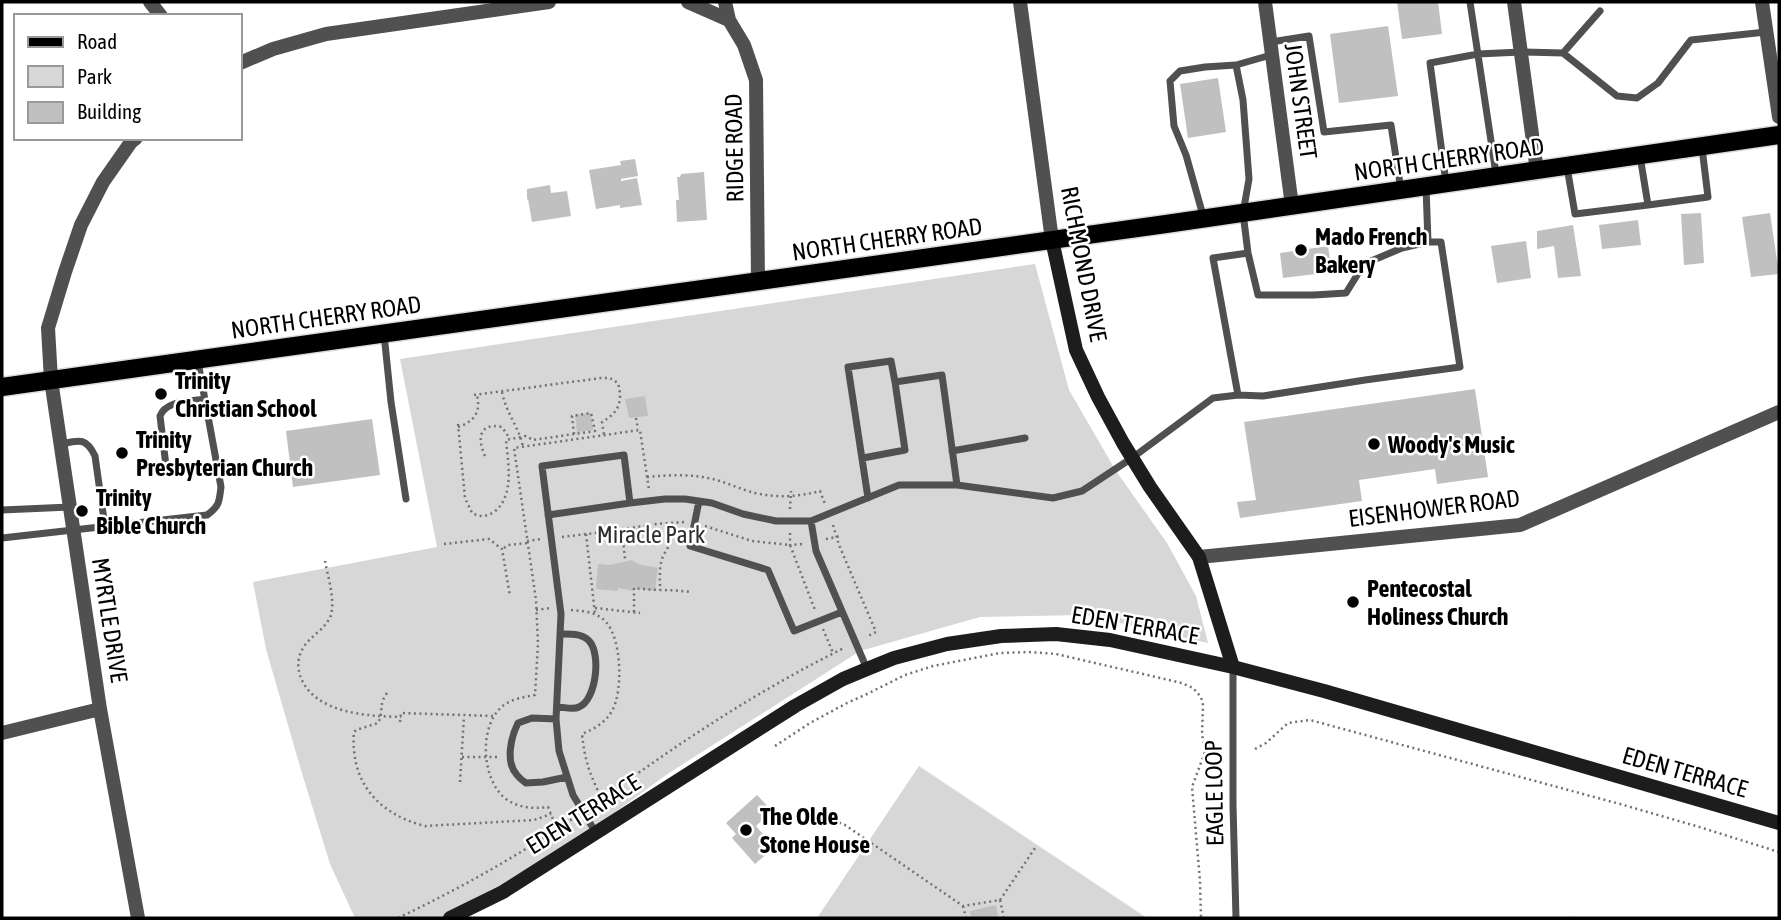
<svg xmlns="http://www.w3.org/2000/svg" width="1781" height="920" font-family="'Asap Condensed',sans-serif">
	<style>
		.green { fill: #d7d7d7 }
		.building { fill: #c0c0c0 }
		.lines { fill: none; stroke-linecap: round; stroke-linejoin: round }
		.primary-casing { stroke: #dbdbdb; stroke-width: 21 }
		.path { stroke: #727272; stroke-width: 2.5; stroke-dasharray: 2 3.5; stroke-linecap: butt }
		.lane { stroke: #505050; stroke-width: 7 }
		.street { stroke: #505050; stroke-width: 14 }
		.secondary { stroke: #1d1d1d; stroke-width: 14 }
		.primary { stroke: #000; stroke-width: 18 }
		.poi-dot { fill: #000; stroke: #fff; stroke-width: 2.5 }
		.labels { text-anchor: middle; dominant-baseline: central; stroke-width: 5; stroke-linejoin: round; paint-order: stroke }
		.street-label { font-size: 24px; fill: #000; stroke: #fff }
		.poi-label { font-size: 24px; font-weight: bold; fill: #000; stroke: #fff; text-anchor: start }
		.park-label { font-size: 24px; fill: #2e2e2e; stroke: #fff }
	</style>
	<rect width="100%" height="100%" fill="#fff"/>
	<path class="green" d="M1035 264 1069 390 1116 471 1167 543 1196 596 1208 643 1084 615 980 617 860 651 666 775 531 874 444 918H355L330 864 301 770 266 649 253 582 437 547 400 359Z
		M919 766 1147 918H817Z"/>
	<path class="building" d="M1397 2H1438L1442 34 1402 39Z
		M1388 26 1398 96 1339 103 1330 34Z
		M1218 78 1226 132 1188 138 1180 84Z
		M635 159 638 176 621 179V181L637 178 642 205 620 208V205L596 209 589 170 621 165 620 161Z
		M704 172 707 220 677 222 676 200H679L677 177H680L681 174Z
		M550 185 551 193 567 191 571 216 532 222 528 199 527 200V189Z
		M1701 213 1704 263 1684 265 1681 214Z
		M1770 213 1779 274 1751 277 1742 217Z
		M1638 220 1641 245 1602 249 1599 225Z
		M1573 225 1581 276 1558 278 1554 246 1537 249V231Z
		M1526 241 1531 278 1497 283 1491 246Z
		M1328 246 1332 272 1283 278 1280 253Z
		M1475 389 1488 477 1437 484 1435 469 1359 480 1362 501 1240 518 1237 502 1256 500 1244 422Z
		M645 396 648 416 629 418 625 399Z
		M591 413 593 430 577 432 575 415Z
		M372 419 380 475 293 487 286 431Z
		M632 560 638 564 658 568 655 591 634 588V591L618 588V591L596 589 598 564 609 565Z
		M757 795 772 811 756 826 769 841 766 844 771 850 755 864 732 838 736 834 726 823Z
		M996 905 998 918H971L970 911Z"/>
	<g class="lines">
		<defs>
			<path id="primary" d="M2 387 1166 224 1779 135"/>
		</defs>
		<use href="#primary" class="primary-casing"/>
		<path class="path" d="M502 392C506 413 519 427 523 447
			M474 395 601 378H610L618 383C623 402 619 412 602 422L604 435
			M636 418 638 429
			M458 424 465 498 472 513C479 517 486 517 494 512 515 496 508 462 506 440L526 436 533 440 595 431 591 413 572 416 574 434
			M458 427C474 422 481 412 477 396
			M485 456C477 439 479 422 502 427L510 439
			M647 477C668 475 688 474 708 478 724 481 739 489 755 493 777 498 798 497 820 491L825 504
			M790 509 791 491
			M833 525 839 545 876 632 866 637
			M705 526 752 541 790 545 815 610
			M622 529 625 559
			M790 533V545L803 544
			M586 534 595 614
			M562 537 603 532 656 524 684 522
			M623 539C638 536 653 531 667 537 671 550 665 549 662 559 659 568 660 581 660 590
			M826 539 841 536
			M527 541 541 539
			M444 544 489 539 502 549 510 596
			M504 548 508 545 527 543
			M325 561C328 577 335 599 331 615 326 630 307 637 301 652 297 660 298 671 301 678 316 714 368 716 401 717
			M595 608 640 613
			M536 610 550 608
			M571 610C584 611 597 612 606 622 622 640 623 691 612 711 605 723 594 729 582 734 585 762 590 775 602 799
			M634 612V588C653 591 671 589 690 592
			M823 629 833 653
			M387 693C378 705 384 712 378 723L356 730 354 732C350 782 378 814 425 826L534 820 551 814
			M400 722 401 713 493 716
			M775 746 810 723 847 703 867 694 905 675 933 666 1000 653 1029 652 1056 654 1182 683 1193 688 1201 697 1203 705 1202 734 1205 752 1192 787 1200 881 1201 918
			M1255 749 1266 743 1288 723 1310 720 1620 804 1696 826 1779 852
			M1204 754 1213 753
			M462 757H500
			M460 782 464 716
			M594 805C674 746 755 692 844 648
			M797 819 821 815 845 825 963 906 1000 900 1004 918
			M557 829 548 807C533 809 519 808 506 799 481 780 478 724 504 705 512 699 524 697 535 695L538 644 536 600 514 448 640 430 649 490
			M1000 900 1035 848
			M963 906 966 918
			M398 918C459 889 516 857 572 819
			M1575 918H1576"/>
		<path class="lane" d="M1470 2 1496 174
			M1271 42 1309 36 1324 132 1391 125 1401 190
			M1563 53 1600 11
			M1236 65 1271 55
			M1640 156 1648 205 1708 197 1702 148
			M1567 167 1575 214 1648 205
			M1446 183 1430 63 1478 54 1521 52 1563 53 1617 96 1637 98 1658 83 1691 40 1766 32
			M1426 187 1428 242
			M1204 219 1186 155 1174 126 1170 81 1180 71 1205 67 1236 65 1243 100 1249 179 1243 213 1248 253 1258 295H1314L1346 293 1364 264 1402 248 1428 242H1441L1460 367 1365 380 1263 396 1238 395
			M384 334 391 402 406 499
			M61 444C79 440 86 437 95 456L105 527
			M952 451 1025 438
			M863 458 905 450 895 382
			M166 466 160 416C166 400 190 402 205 399
			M868 498 848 367 891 361 895 382 942 375 957 485
			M699 501 690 546 768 570 794 631 842 612
			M630 503 665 499H685L712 503 743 514 776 521H811L899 485H957L1053 498 1082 491 1132 458 1213 398 1238 395 1213 258 1248 253
			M2 510 70 507
			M548 515 630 503 624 455 542 466 561 614 556 719 559 751 573 795 596 833
			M811 521 816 551 867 669
			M2 538 207 515C220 506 219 501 221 487L198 362
			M1233 668V805L1236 918
			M557 707C564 707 573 710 579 707 596 700 601 656 590 642 583 633 570 634 560 634
			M556 719 532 718 518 723C511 737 505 762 517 775 520 779 523 781 526 783L543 782 567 777"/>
		<path class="street" d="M150 2 161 16
			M688 2 729 20 744 45 756 80 758 282
			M725 2 729 20
			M1020 2 1052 240
			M1265 2 1292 206
			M1514 2 1537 171
			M1762 2 1779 117
			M240 63 273 49 326 34 549 2
			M136 138 131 142 103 182 81 225 65 272 48 328 51 380 100 709 138 918
			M1199 557 1520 525 1779 412
			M2 733 100 709"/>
		<path class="secondary" d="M1052 240 1076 350 1098 397 1123 443 1150 487 1199 557 1233 667
			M450 918 503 892 795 706 843 679 867 669 894 658 947 644 1001 636 1056 634 1110 640 1233 667 1324 691 1779 823"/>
		<use href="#primary" class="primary"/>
	</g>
	<g class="poi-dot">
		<circle cx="1301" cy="250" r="7"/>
		<circle cx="161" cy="394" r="7"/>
		<circle cx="1374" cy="444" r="7"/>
		<circle cx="122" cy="453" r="7"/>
		<circle cx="82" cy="511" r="7"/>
		<circle cx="1353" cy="602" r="7"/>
		<circle cx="746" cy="830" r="7"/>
	</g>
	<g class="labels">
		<g class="street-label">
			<text transform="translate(1301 101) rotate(82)">JOHN STREET</text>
			<text transform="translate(734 148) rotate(-91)">RIDGE ROAD</text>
			<text transform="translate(1449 159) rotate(-8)">NORTH CHERRY ROAD</text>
			<text transform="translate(887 239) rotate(-8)">NORTH CHERRY ROAD</text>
			<text transform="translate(1084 264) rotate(79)">RICHMOND DRIVE</text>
			<text transform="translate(326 317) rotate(-8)">NORTH CHERRY ROAD</text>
			<text transform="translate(1434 508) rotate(-7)">EISENHOWER ROAD</text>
			<text transform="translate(110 620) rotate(81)">MYRTLE DRIVE</text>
			<text transform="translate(1135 625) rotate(10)">EDEN TERRACE</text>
			<text transform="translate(1685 772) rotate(16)">EDEN TERRACE</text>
			<text transform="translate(1214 793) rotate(-91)">EAGLE LOOP</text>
			<text transform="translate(583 814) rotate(-32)">EDEN TERRACE</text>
		</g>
		<g class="poi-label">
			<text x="1315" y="236">Mado French<tspan x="1315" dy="28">Bakery</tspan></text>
			<text x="175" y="380">Trinity<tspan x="175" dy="28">Christian School</tspan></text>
			<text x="136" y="439">Trinity<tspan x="136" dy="28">Presbyterian Church</tspan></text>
			<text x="1388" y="444">Woody's Music</text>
			<text x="96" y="497">Trinity<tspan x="96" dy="28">Bible Church</tspan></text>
			<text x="1367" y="588">Pentecostal<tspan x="1367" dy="28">Holiness Church</tspan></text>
			<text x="760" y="816">The Olde<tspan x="760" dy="28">Stone House</tspan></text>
		</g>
		<g class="park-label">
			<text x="651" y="534">Miracle Park</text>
		</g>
	</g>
	<rect width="1781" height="920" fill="none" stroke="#000000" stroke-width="7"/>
	<rect x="14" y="14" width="228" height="126" fill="#ffffff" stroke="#999999" stroke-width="2"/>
	<rect x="28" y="37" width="35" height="10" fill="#000000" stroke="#999999" stroke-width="2"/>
	<text x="77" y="49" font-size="21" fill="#000000">Road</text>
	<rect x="28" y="66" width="35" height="21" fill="#d7d7d7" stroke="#999999" stroke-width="2"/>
	<text x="77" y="84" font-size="21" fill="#000000">Park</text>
	<rect x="28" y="102" width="35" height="21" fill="#c0c0c0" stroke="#999999" stroke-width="2"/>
	<text x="77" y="119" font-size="21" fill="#000000">Building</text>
</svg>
